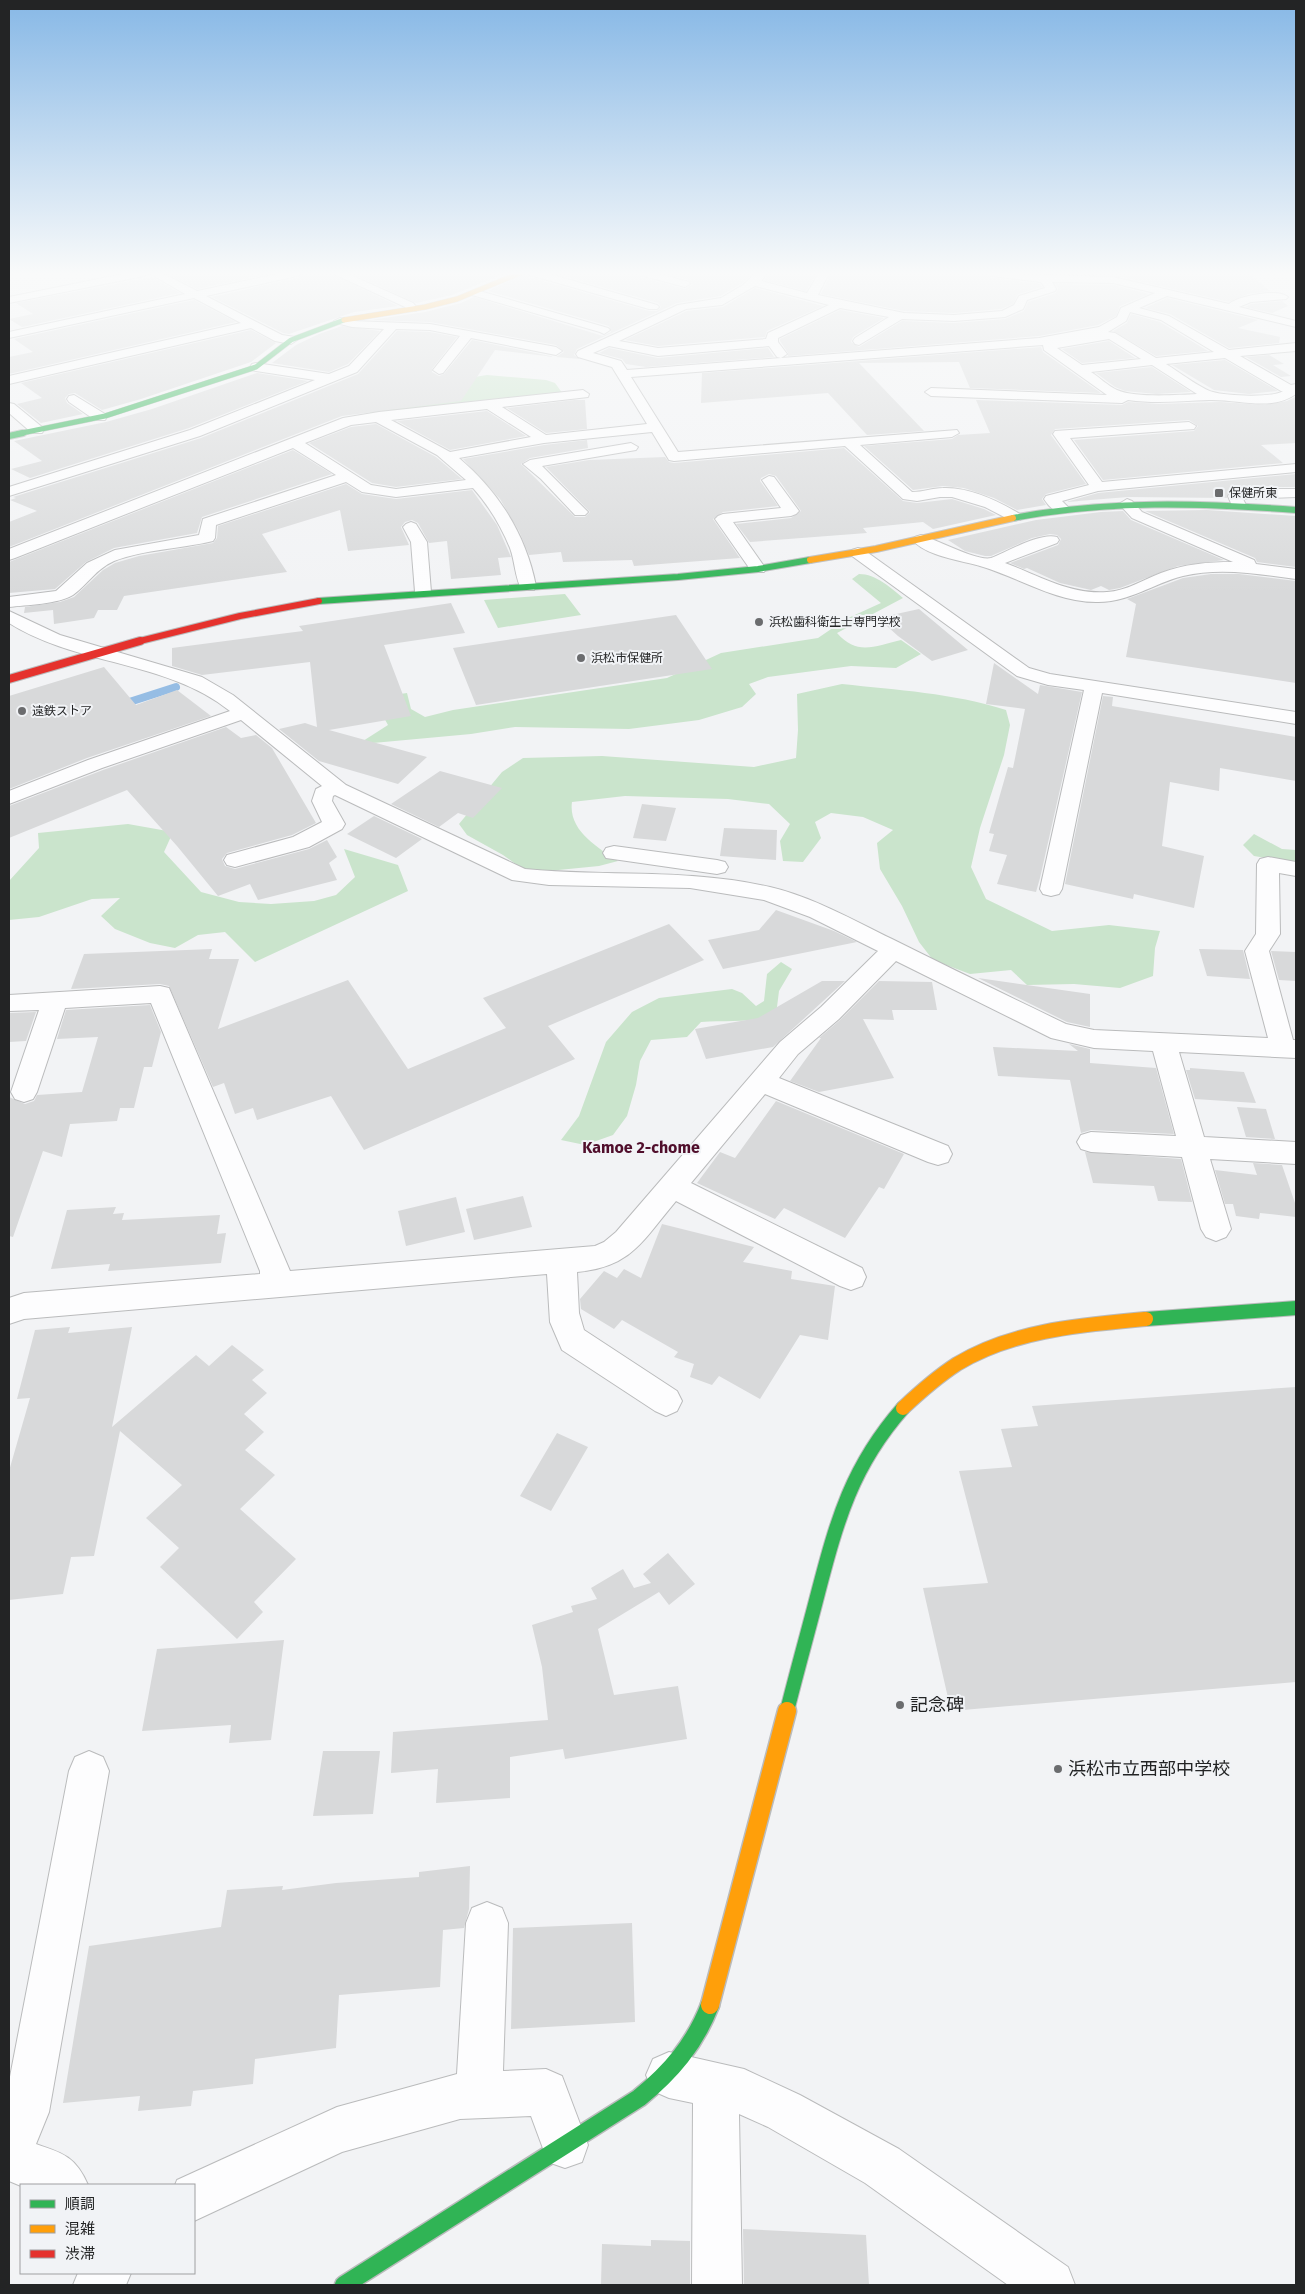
<svg xmlns="http://www.w3.org/2000/svg" width="1305" height="2294" font-family="'Fira Sans','Noto Sans JP',sans-serif">
	<style>
		.green { fill: #cae4cc }
		.lines { fill: none; stroke-linecap: round; stroke-linejoin: round }
		.stream { stroke: #96bde4; stroke-width: 8 }
		.building { fill: #d8d9da }
		.street-casing { stroke: #babbbc; stroke-width: 2 }
		.fast-far3-casing { stroke: #babbbc; stroke-width: 6 }
		.fast-far2-casing { stroke: #babbbc; stroke-width: 8 }
		.fast-far1-casing { stroke: #babbbc; stroke-width: 16 }
		.fast-casing { stroke: #babbbc; stroke-width: 21 }
		.slow-far3-casing { stroke: #babbbc; stroke-width: 6 }
		.slow-far2-casing { stroke: #babbbc; stroke-width: 8 }
		.slow-far1-casing { stroke: #babbbc; stroke-width: 16 }
		.slow-casing { stroke: #babbbc; stroke-width: 21 }
		.jam-far1-casing { stroke: #babbbc; stroke-width: 8 }
		.jam-casing { stroke: #babbbc; stroke-width: 10 }
		.street { fill: #fdfdfe; fill-rule: evenodd }
		.fast-far3 { stroke: #30b455; stroke-width: 5 }
		.fast-far2 { stroke: #30b455; stroke-width: 6 }
		.fast-far1 { stroke: #30b455; stroke-width: 14 }
		.fast { stroke: #30b455; stroke-width: 18 }
		.slow-far3 { stroke: #ff9f0a; stroke-width: 5 }
		.slow-far2 { stroke: #ff9f0a; stroke-width: 6 }
		.slow-far1 { stroke: #ff9f0a; stroke-width: 14 }
		.slow { stroke: #ff9f0a; stroke-width: 18 }
		.jam-far1 { stroke: #e5322d; stroke-width: 6 }
		.jam { stroke: #e5322d; stroke-width: 8 }
		.poi-dot { fill: #6b6c6e; stroke: #f1f3f6; stroke-width: 2 }
		.labels { text-anchor: middle; dominant-baseline: central; stroke-width: 4; stroke-linejoin: round; paint-order: stroke }
		.far-poi-label { font-size: 12px; fill: #232425; stroke: #f1f3f6; text-anchor: start }
		.neighbourhood-label { font-size: 16px; font-weight: bold; fill: #500e2b; stroke: #f1f3f6 }
		.near-poi-label { font-size: 18px; fill: #232425; stroke: #f1f3f6; text-anchor: start }
	</style>
	<rect width="100%" height="100%" fill="#f2f3f5"/>
	<path class="green" d="M487 375 546 380 555 383 563 394 370 413 375 387 443 382Z
		M859 574C876 574 891 588 903 598L837 633C857 656 875 646 901 640L921 654 896 668 851 666 768 677 749 684 756 694 742 707 699 720 629 729 515 727 471 734 373 743 363 741 388 725 373 698 407 693 411 709 425 717 453 710 667 678 721 653 818 638 846 619 881 603 852 579Z
		M565 594 581 615 498 628 484 600Z
		M842 684C897 690 953 693 1006 710L1010 725 1004 755 980 828 971 867 986 899 1052 931 1109 925 1160 931 1155 948 1153 976 1120 988 1074 984 1027 985 1011 970 970 974 933 960 919 942 902 906 880 869 877 843 893 830 863 817 831 813 815 822 821 838 803 862 783 861 780 841 790 824 769 804 728 799 625 796 572 802C568 830 597 847 618 861L599 866 528 873 503 855 467 835 459 824 502 772 523 758 602 756 754 767 796 758 798 730 797 694Z
		M128 824 173 832 164 852 201 892 239 902 271 904 314 901 336 895 355 877 344 849 398 865 408 891 255 962 225 932 198 935 175 948 150 943 115 929 101 916 120 898 92 899 39 917 9 920V881L39 848 38 833Z
		M1254 834 1282 849 1296 850V863L1254 856 1243 845Z
		M781 962 792 969 779 991 776 1015C753 1023 727 1020 701 1022L687 1037 651 1040 640 1061 636 1085 627 1116 613 1135 585 1145 561 1140 579 1116 606 1042 632 1012 659 998 732 989 742 993 756 1006 764 1001 767 974Z"/>
	<g class="lines">
		<path class="stream" d="M120 705 176 687"/>
	</g>
	<path class="building" d="M173 273H273L197 289 168 274Z
		M304 273H330L398 306 354 312 289 334 283 333 212 297 297 278Z
		M351 273H506L452 295 416 303Z
		M527 273 529 277 649 311H657L661 307 658 303 553 273H637L640 277 685 289 692 285 689 280 663 273H753L742 283 720 296 677 303 577 349 574 355 580 359 556 357 564 352 556 345 430 322 371 320 425 312 461 303 474 297 603 336 611 332 609 326 488 291Z
		M769 273H817L806 291 764 280Z
		M831 273H985L992 278 1040 284 1042 287 1018 294 1013 304 1001 309 954 313 904 311 821 294Z
		M1046 273H1248L1270 291 1248 294 1229 302 1113 275Z
		M152 277 180 293 22 327 9 319 33 314 16 303Z
		M1055 284 1113 285 1149 294 1120 306 1116 316 1098 325 1039 336 788 356V353L780 341V339L840 310 884 318 853 337 851 342 859 347 902 321 954 323 1005 319 1024 311 1028 302 1056 293 1058 288Z
		M755 288 823 306 767 331 765 337 658 346 625 340 687 311 723 307Z
		M1167 298 1258 320 1238 328 1280 337 1279 343 1229 348 1170 314 1145 308Z
		M194 300 236 322 9 374V357L33 352 14 339Z
		M1282 301 1288 306 1272 313 1245 307 1251 304Z
		M1131 314 1160 322 1208 351 1156 356 1113 331 1127 323Z
		M342 326 380 331 348 364 329 372 272 363 296 345 319 334Z
		M251 330 276 343 251 362 141 399 102 410 75 393 69 394 65 398 67 403 83 414 41 423 17 404 42 398 21 383Z
		M397 331 430 332 457 337 432 369V372L439 376 444 374 472 340 555 357 495 350 461 401 342 416 9 547V522L37 511 10 500 16 498 13 497 201 438 358 374Z
		M1109 341 1135 358 1082 363 1062 349Z
		M1041 347 1043 352 1101 393 970 388 959 362 859 363 924 431 867 435 828 393 701 403 702 373Z
		M609 348 658 358 768 348 774 357 646 367 626 364 622 359 599 353Z
		M1269 355 1284 364 1273 365 1291 376 1281 377 1246 357Z
		M1225 360 1278 391 1249 394 1214 390 1172 365Z
		M1152 367 1191 392 1156 394 1125 391 1115 387 1096 373Z
		M257 373 308 381 189 428 30 478 11 469 42 461 14 441 106 422 152 409Z
		M1295 397 1296 443 1261 445 1283 463 1103 480 1074 440 1194 431 1198 426 1189 420 1055 429 1051 435 1086 484 1046 494 1042 499 1046 505 1017 510 994 498 964 488 943 486 913 490 864 446 952 439 958 435 990 433 976 400 1122 405 1128 402 1159 404 1220 402 1265 405 1287 401Z
		M574 400H585L587 429 546 433 507 408Z
		M487 411 526 436 450 450 397 421Z
		M376 424 436 457 462 479 396 487 372 483 309 443 351 427Z
		M587 440 588 448 530 458 521 464 575 517H585L590 512 546 467 589 460 665 457 669 462 674 463 844 448 903 501 917 503 952 499 984 509 996 515 933 529 923 522 863 528 867 533 750 542 736 524 791 518 801 511 776 476 769 474 761 478 760 481 778 506 723 512 713 519 740 558 634 566 632 560 563 562 561 552 529 555 519 531 500 499 463 459 544 445Z
		M293 450 332 474 202 517 197 533 114 548 86 562 55 589 9 593V562Z
		M1296 474V487H1252L1230 491 1227 498 1128 497 1066 502 1098 493Z
		M346 484 362 494 396 499 472 490 497 525 511 557 498 558 501 575 451 579 447 541 429 543 418 523 412 520 405 522 401 527 409 545 348 551 340 510 262 534 287 572 124 596 117 610H98L94 618 54 624 53 610 24 613 25 607 60 602 74 597 103 570 115 563 139 556 213 543 217 538 218 526Z
		M1207 510 1296 516V567L1257 562 1255 558 1145 511Z
		M1123 511 1131 520 1224 560 1178 566 1120 588 1109 590 1101 586 1091 590 1060 583 1027 568 1024 569 1010 563 1058 545 1061 539 1057 535 1050 534 1032 538 991 556H985L965 551 948 540 1036 520 1101 512Z
		M1211 574H1239L1296 581V683L1126 657 1136 604 1127 599 1183 578Z
		M451 603 465 633 384 645 411 716 329 730 427 757 398 784 319 761 279 729 305 723 317 727 310 662 202 675 172 666V648L303 631 299 626Z
		M919 609 968 650 932 661 898 636 878 618Z
		M676 615 712 669 476 705 453 648Z
		M994 663 1038 694 1040 685 1082 692 1040 878 1036 892 997 884 1007 855 989 851 994 834 989 833 1008 767 1013 768 1025 709 986 704Z
		M104 667 136 705 177 690 211 716 87 758 9 789V696Z
		M1103 696 1113 697 1112 706 1296 737V781L1220 768 1219 791 1170 782 1162 846 1204 856 1194 908 1134 894 1133 899 1065 884Z
		M226 727 241 738 256 735 272 748 316 823 292 835 227 853 222 859 225 866 235 869 309 849 327 840 337 857 329 863 337 880 258 900 250 884 218 896 177 846 127 790 9 838V806L103 770Z
		M440 771 502 788 473 818 458 813 439 827 391 804Z
		M642 804 676 808 666 841 633 838Z
		M374 816 422 839 396 858 347 834Z
		M724 828 777 830 776 860 720 856Z
		M776 910 834 931 857 942 723 969 708 940 759 930Z
		M669 924 704 960 548 1026 575 1059 364 1150 331 1096 257 1120 253 1108 235 1114 224 1083 213 1087 169 986 160 984 71 989 84 954 212 949 209 959H239L218 1029 348 980 408 1069 506 1028 483 998Z
		M1199 949 1243 950 1250 979 1207 976Z
		M1271 951 1296 952V981L1279 980Z
		M978 978 1090 994V1027L1067 1022Z
		M822 981H845L773 1047 706 1059 695 1029 758 1018Z
		M879 981 932 982 937 1010H892L894 1020 863 1019 894 1078 819 1092 790 1081 821 1038H819L840 1020Z
		M150 1005 161 1032 152 1067H144L134 1108H120L117 1121 70 1124 62 1157 43 1151 13 1237 9 1236V1097L25 1104 34 1101 37 1095 82 1092 98 1037 57 1039 66 1010Z
		M36 1012 26 1041 9 1042V1013Z
		M1069 1044 1090 1049V1063L1156 1068 1174 1134 1091 1130 1081 1133 1070 1080 998 1076 993 1047 1078 1051Z
		M1190 1068 1244 1072 1256 1103 1195 1099 1186 1070H1190Z
		M776 1101 904 1154 884 1189 879 1187 845 1238 784 1208 775 1219 697 1183 720 1152 735 1158Z
		M1237 1107 1266 1109 1275 1139 1246 1137Z
		M1085 1152 1181 1159 1192 1202 1158 1201 1154 1186 1093 1183Z
		M1253 1163 1282 1165 1296 1206V1217L1260 1213 1259 1219 1236 1216 1233 1204H1225L1215 1170 1257 1175Z
		M523 1196 532 1227 474 1240 466 1209Z
		M456 1197 465 1232 406 1246 398 1211Z
		M116 1207 113 1214 124 1213 122 1220 220 1215 217 1234 226 1233 221 1263 108 1271 110 1264 51 1269 67 1210Z
		M662 1224 754 1247 743 1262 792 1271 791 1279 835 1286 828 1340 800 1335 760 1399 719 1376 712 1385 690 1377 694 1364 674 1357 678 1352 622 1320 614 1329 581 1309 580 1299 604 1271 617 1278 624 1269 641 1278Z
		M70 1327 68 1333 132 1327 112 1427 196 1355 209 1366 232 1345 264 1370 252 1380 267 1393 244 1414 264 1432 245 1450 275 1475 240 1509 296 1559 254 1602 263 1612 237 1639 160 1567 179 1548 146 1518 182 1485 120 1431 94 1556 71 1557 63 1594 9 1600V1471L30 1398 17 1399 35 1330Z
		M1296 1387V1682L951 1711 923 1588 988 1583 959 1471 1012 1467 1001 1429 1038 1426 1032 1406Z
		M557 1433 588 1447 551 1511 520 1496Z
		M668 1553 695 1584 669 1605 659 1592 598 1629 614 1695 678 1686 687 1739 565 1759 563 1749 510 1757V1798L436 1803 438 1769 391 1773 393 1732 548 1720 542 1667 532 1625 573 1612 571 1606 597 1599 591 1588 623 1569 634 1588 651 1583 643 1574Z
		M284 1640 271 1740 229 1743 231 1725 142 1731 157 1649Z
		M323 1751H380L373 1814 313 1816Z
		M470 1866 469 1909 464 1928 443 1930 440 1987 339 1995 336 2048 255 2059 253 2084 193 2091 191 2106 138 2111 140 2096 63 2103 89 1946 221 1927 227 1890 283 1886 282 1890 336 1883 419 1877V1872Z
		M632 1923 635 2022 511 2029 513 1928Z
		M743 2229 866 2235 869 2285H744Z
		M651 2240 690 2241V2285H601L602 2244 651 2246Z"/>
	<g class="lines">
		<defs>
			<path id="street" d="M128 273H162L197 291 282 273H302L297 276 206 296 282 335 295 337 297 340 291 344 275 341 251 328 9 384V376L241 323 194 298 9 338V332L185 294 149 273 144 276 9 303V297Z
				M332 273H346L413 303 418 309 416 311H408L405 307Z
				M529 273H546L657 305 659 307 657 309H649L530 275Z
				M639 273H656L689 282 690 284 685 287 640 275Z
				M756 273H767L761 281 807 293 819 273H829L818 295 904 313 954 315 1002 311 1014 305 1019 296 1045 288 1041 282 992 276 987 273 1113 277 1229 304C1238 296 1278 288 1288 297L1286 299 1251 302 1239 307 1296 321V327L1167 296 1139 308 1169 316 1229 350 1296 343V351L1240 356 1291 385 1296 384V394C1270 412 1239 399 1209 400 1182 401 1156 404 1128 400L1122 403 931 396 925 392 931 388 1107 395 1044 350 1043 345 631 377 678 452 957 430 959 433 952 437 860 445 912 492C923 492 933 488 943 488 970 487 998 501 1020 514L1023 517 1020 520H1010L985 507 952 497H940L917 501 903 499 845 446 674 461 669 460 652 432 544 443 459 458C499 492 526 535 536 586L534 590H522C515 579 515 561 510 548 501 526 489 506 473 488L396 497 362 492 346 482 216 525 215 538 213 541C180 549 146 549 114 561 96 569 88 584 73 595 59 604 26 605 9 607V597L56 591 87 563 115 550 199 535 203 519 336 475 293 448 15 558 9 560V549L343 418 379 412 583 390 589 394 588 397 502 407 546 435 647 424 612 367 578 357 576 354 578 351 678 305 721 298 743 285ZM1052 282 1113 283 1155 293 1121 308 1117 317 1099 327 1039 338 627 370 621 361 593 353 609 346 658 356 769 346 777 357 781 358 787 354 778 342V338L840 308 889 317 855 338 853 341 855 344 859 345 902 319 954 321 1005 317 1023 309 1027 300 1055 291 1056 289ZM755 286 829 305 768 333 766 339 658 348 619 341 686 309 722 305ZM1130 312 1161 320 1214 352 1156 358 1115 333 1108 332 1126 321ZM1109 339 1141 359 1082 365 1057 348ZM1225 358 1281 391H1283C1273 398 1226 396 1213 392 1201 389 1178 371 1166 364ZM1152 365 1197 394C1177 395 1135 398 1117 390 1108 386 1099 377 1091 372ZM487 409 531 437 450 452 391 420ZM376 422 437 455 466 480 396 489 371 485 305 443 351 425Z
				M476 290 608 328 610 330 604 334 600 332 472 295 471 293Z
				M340 318 352 321 430 324 556 347 562 351 556 355 471 338 443 373 439 374 433 370 460 336 430 330 396 329 357 372 200 436 9 496V487L190 430 315 380 256 371 252 370 250 367 252 364 256 363 329 374 349 366 384 329 352 327 336 323 334 321Z
				M74 395 105 414 107 417 105 420H95L69 402 67 399 69 396Z
				M9 403 14 404 42 427 44 430 42 433H32L9 413Z
				M1189 422 1196 426 1194 429 1070 438 1102 482 1296 464V472L1098 491 1062 501 1070 509 1067 512C1057 515 1049 507 1044 499L1046 496 1089 485 1053 434 1055 431Z
				M631 443 638 447 636 450 542 466 588 512 585 515H575L541 479 523 464 530 460Z
				M769 476 774 477 799 511 796 514 791 516 733 522 766 569 764 572H752L715 519 718 516 723 514 781 508 762 480Z
				M1252 489H1296V497L1243 499 1246 505 1243 508H1233L1228 496 1230 493Z
				M1127 499 1132 501 1142 512 1254 560 1256 564 1296 569V579C1259 574 1220 567 1183 576 1152 584 1128 603 1096 602 1055 602 1018 577 980 566 963 561 923 555 913 540L915 537 921 535C935 539 978 562 991 558 1007 552 1040 532 1057 537L1059 540 1057 543 1005 563C1038 575 1070 595 1107 592 1126 591 1143 580 1161 573 1184 564 1208 562 1233 562L1132 518 1119 504Z
				M411 522 416 524 427 542 431 592 429 596H417L415 592 411 542 403 527 406 524Z
				M858 548 864 550 1029 668 1050 674 1296 712V724L1102 693 1062 889 1059 894 1051 896 1043 894 1040 889 1084 690 1048 685 1017 676 852 556 850 553 852 550Z
				M9 611 60 635 202 677 233 695 346 785 525 869C608 877 687 868 770 887 813 897 853 920 892 939 950 968 1008 996 1066 1024L1094 1030 1268 1038 1245 951 1256 934 1257 864 1260 859 1268 857 1296 862V876L1279 873 1280 934 1269 951 1293 1040H1296V1058L1179 1052 1204 1137 1296 1142V1164L1210 1159 1231 1229 1226 1237 1216 1241 1206 1237 1201 1229 1182 1157 1091 1152 1081 1149 1077 1142 1081 1135 1091 1132 1176 1136 1153 1051 1094 1048 1051 1038 896 961 839 1019 798 1054 779 1078 948 1146 952 1154 948 1162 938 1165 928 1162 765 1094 691 1183 862 1268 866 1277 862 1286 851 1290 840 1286 676 1201C643 1240 632 1267 577 1272L579 1313 584 1330 677 1391 682 1401 677 1411 666 1416 655 1411 562 1350 550 1322 547 1274 24 1319 9 1324V1298L24 1293 260 1274V1271L151 1003 65 1008 37 1092 33 1099 24 1102 15 1099 11 1092 39 1010 9 1011V995L160 986 169 988 290 1271 595 1246 604 1242 616 1232 780 1042 821 1007 878 951 810 917 764 900 690 888 549 885 512 880 335 795 333 796 332 801 345 824 342 829 309 847 235 867 227 865 224 860 227 855 293 837 322 822 312 801 316 789 322 786 241 720 102 768 9 804V791L88 760 230 711C166 660 77 666 9 623Z
				M614 846 717 860 725 862 728 867 725 872 717 874 606 858 603 853 606 848Z
				M89 1751 103 1757 109 1771 49 2112 36 2144C63 2153 76 2157 88 2185L21 2186 9 2181V2082L69 1771 75 1757Z
				M487 1902 502 1908 508 1923 503 2071 546 2069 562 2076 588 2145 582 2162 565 2168 548 2162 531 2116 460 2119 342 2152 194 2221V2185H175L177 2180 337 2107 457 2074 466 1923 472 1908Z
				M669 2052 744 2069 800 2095 899 2149 1068 2267 1075 2285H1008L865 2183 768 2127 739 2114 742 2285H692L693 2103 669 2098 653 2091 646 2075 653 2059Z
				M78 2273H131L126 2285H73Z"/>
			<path id="fast-far3" d="M17 434 105 416 256 367 291 340 344 320"/>
			<path id="fast-far2" d="M9 436 23 433
				M1013 518C1107 500 1201 503 1296 510
				M319 601 678 577 758 569 810 560"/>
			<path id="fast-far1" d="M1146 1319 1296 1308
				M787 1711C797 1671 808 1632 818 1593 837 1520 852 1466 903 1408"/>
			<path id="fast" d="M344 2285 639 2098C671 2072 695 2044 710 2005"/>
			<path id="slow-far3" d="M344 320 425 307 457 299 520 273"/>
			<path id="slow-far2" d="M810 560 876 549 1013 518"/>
			<path id="slow-far1" d="M903 1408C920 1392 937 1377 957 1364 1013 1330 1082 1325 1146 1319"/>
			<path id="slow" d="M710 2005 787 1711"/>
			<path id="jam-far1" d="M136 642 240 616 319 601"/>
			<path id="jam" d="M9 679 140 641"/>
		</defs>
		<use href="#street" class="street-casing"/>
		<use href="#fast-far3" class="fast-far3-casing"/>
		<use href="#fast-far2" class="fast-far2-casing"/>
		<use href="#fast-far1" class="fast-far1-casing"/>
		<use href="#fast" class="fast-casing"/>
		<use href="#slow-far3" class="slow-far3-casing"/>
		<use href="#slow-far2" class="slow-far2-casing"/>
		<use href="#slow-far1" class="slow-far1-casing"/>
		<use href="#slow" class="slow-casing"/>
		<use href="#jam-far1" class="jam-far1-casing"/>
		<use href="#jam" class="jam-casing"/>
		<use href="#street" class="street"/>
		<use href="#fast-far3" class="fast-far3"/>
		<use href="#fast-far2" class="fast-far2"/>
		<use href="#fast-far1" class="fast-far1"/>
		<use href="#fast" class="fast"/>
		<use href="#slow-far3" class="slow-far3"/>
		<use href="#slow-far2" class="slow-far2"/>
		<use href="#slow-far1" class="slow-far1"/>
		<use href="#slow" class="slow"/>
		<use href="#jam-far1" class="jam-far1"/>
		<use href="#jam" class="jam"/>
	</g>
	<linearGradient id="sky" x2="0" y2="1"><stop stop-color="#87b8e6"/><stop offset="0.46" stop-color="#f9fafa"/><stop offset="1" stop-color="#f9fafa" stop-opacity="0"/></linearGradient>
	<rect width="1305" height="594" fill="url(#sky)"/>
	<g class="poi-dot">
		<rect x="1214" y="488" width="10" height="10" rx="2.5"/>
		<circle cx="759" cy="622" r="5"/>
		<circle cx="581" cy="658" r="5"/>
		<circle cx="22" cy="711" r="5"/>
		<circle cx="900" cy="1705" r="5"/>
		<circle cx="1058" cy="1769" r="5"/>
	</g>
	<g class="labels">
		<g class="far-poi-label">
			<text x="1229" y="493">保健所東</text>
			<text x="769" y="622">浜松歯科衛生士専門学校</text>
			<text x="591" y="658">浜松市保健所</text>
			<text x="32" y="711">遠鉄ストア</text>
		</g>
		<g class="neighbourhood-label">
			<text x="641" y="1147">Kamoe 2-chome</text>
		</g>
		<g class="near-poi-label">
			<text x="910" y="1705">記念碑</text>
			<text x="1068" y="1769">浜松市立西部中学校</text>
		</g>
	</g>
	<rect width="1305" height="2294" fill="none" stroke="#232425" stroke-width="20"/>
	<rect x="20" y="2184" width="175" height="90" fill="#f1f3f6" stroke="#9fa0a2"/>
	<rect x="30" y="2200" width="25" height="8" fill="#30b455" stroke="#9fa0a2"/>
	<text x="65" y="2209" font-size="15" fill="#232425">順調</text>
	<rect x="30" y="2225" width="25" height="8" fill="#ff9f0a" stroke="#9fa0a2"/>
	<text x="65" y="2234" font-size="15" fill="#232425">混雑</text>
	<rect x="30" y="2250" width="25" height="8" fill="#e5322d" stroke="#9fa0a2"/>
	<text x="65" y="2259" font-size="15" fill="#232425">渋滞</text>
</svg>
